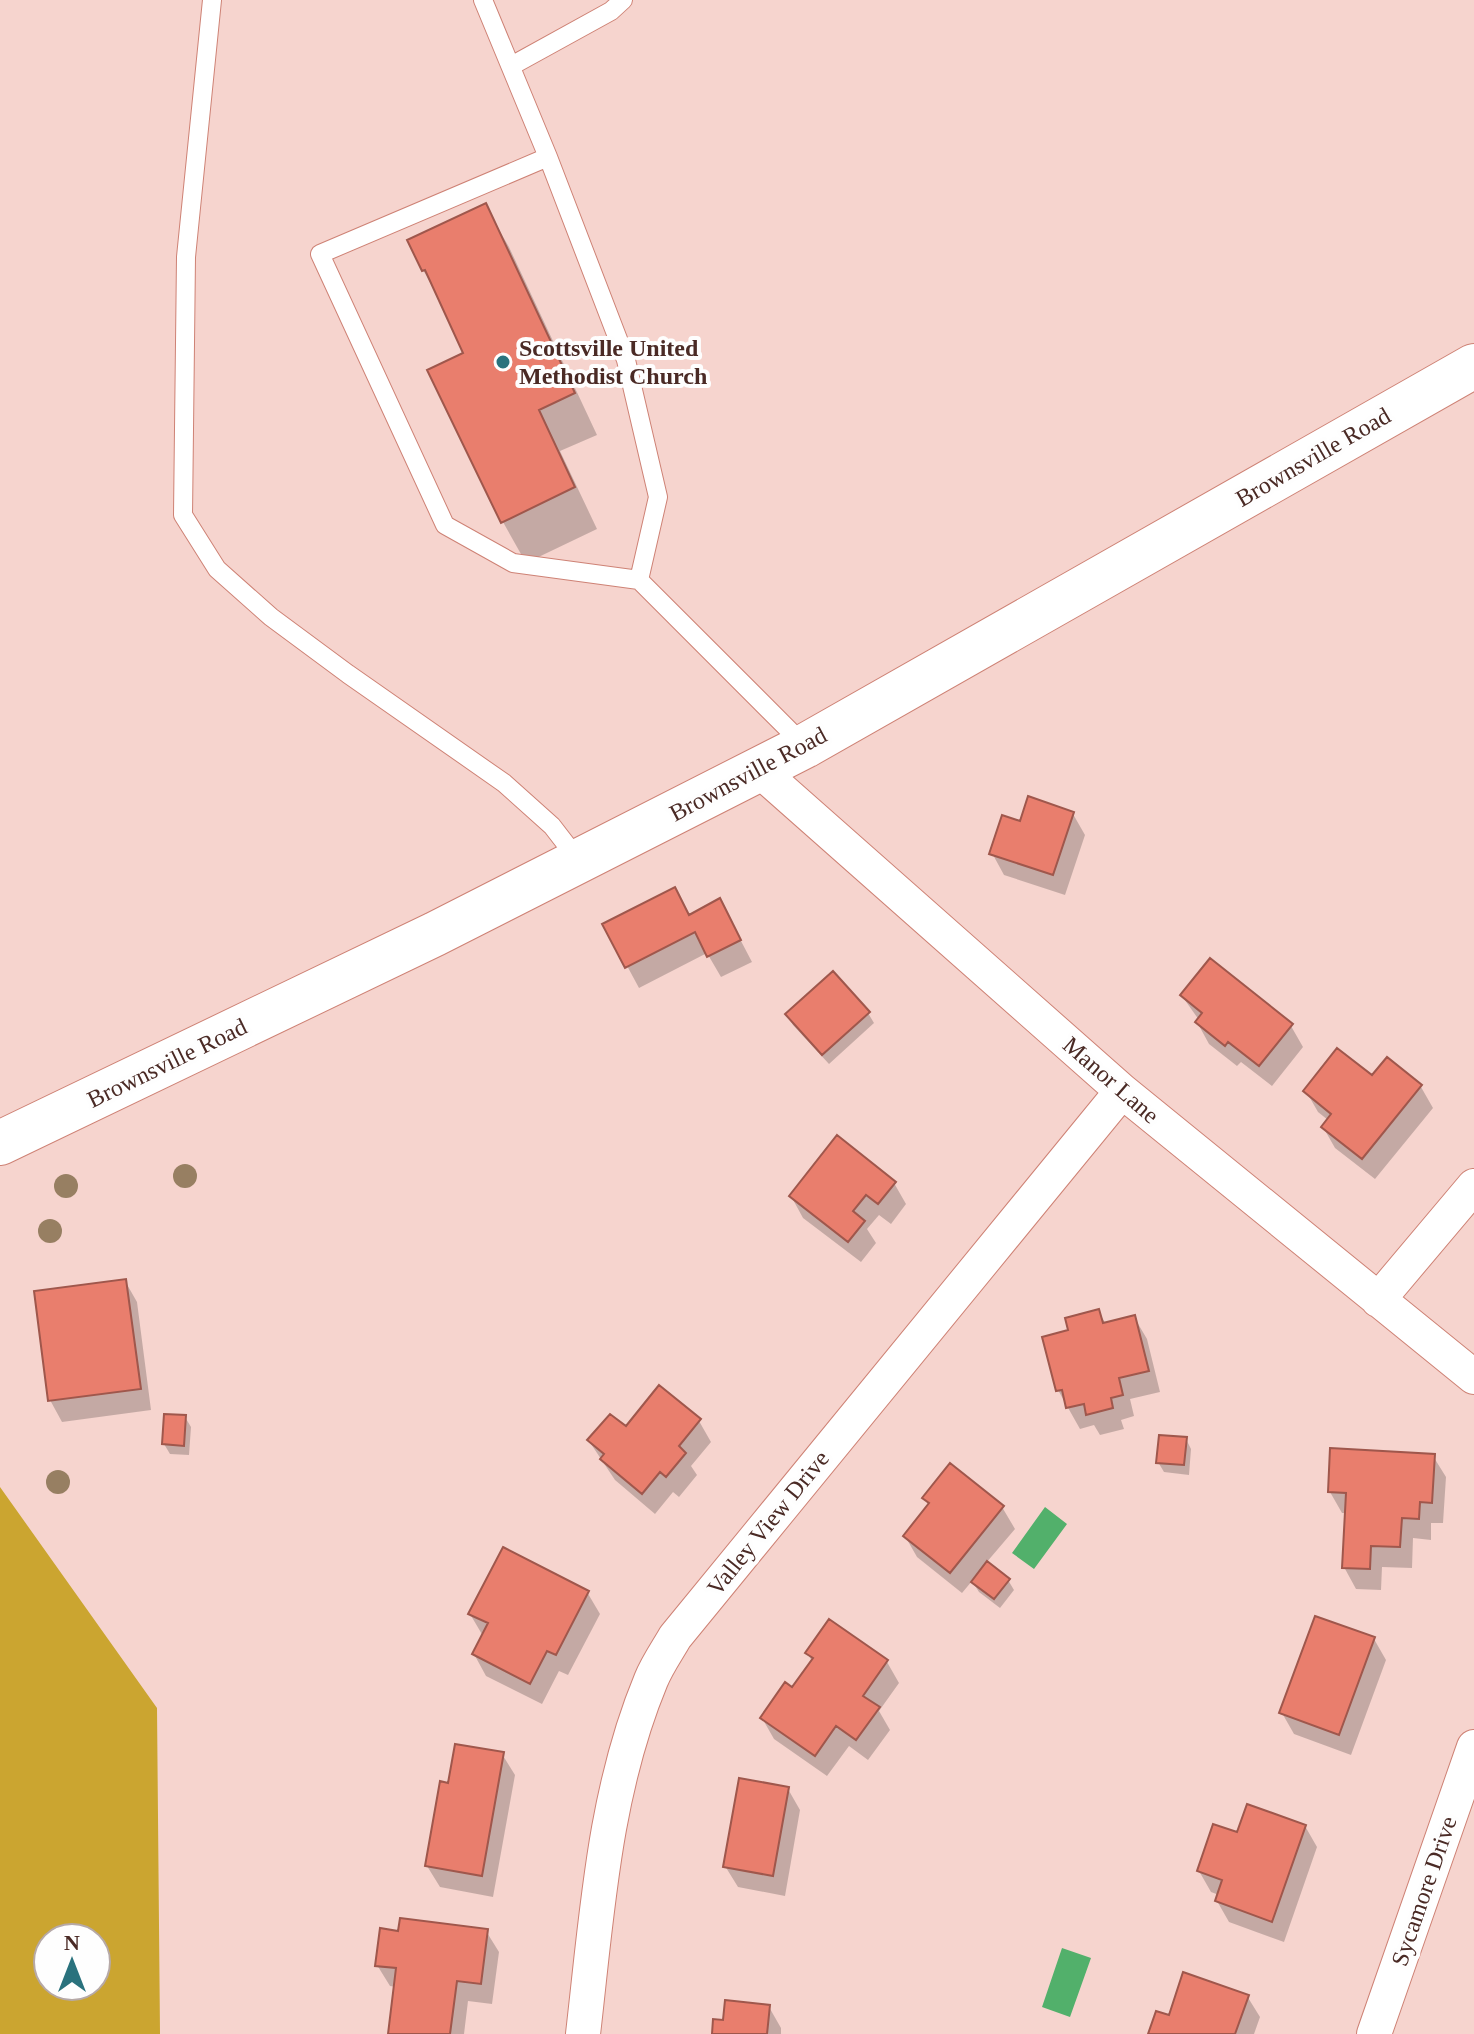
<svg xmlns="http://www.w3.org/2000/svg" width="1474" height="2034" font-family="'Times New Roman',serif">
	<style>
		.forest { fill: #cba530; fill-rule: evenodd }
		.water { fill: #52b06b }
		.shadow { fill: #0003 }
		.building { fill: #e97e6d; stroke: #9f574c; stroke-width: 2 }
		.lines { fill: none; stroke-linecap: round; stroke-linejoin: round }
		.service-casing { stroke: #ce8275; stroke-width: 20 }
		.minor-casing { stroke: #ce8275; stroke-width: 36 }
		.tertiary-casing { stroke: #ce8275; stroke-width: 46 }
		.service { stroke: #fff; stroke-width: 18 }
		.minor { stroke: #fff; stroke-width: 34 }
		.tertiary { stroke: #fff; stroke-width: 44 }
		.tree { fill: #977f62 }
		.poi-dot { fill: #2a727d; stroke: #fefefe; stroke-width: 3 }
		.labels { text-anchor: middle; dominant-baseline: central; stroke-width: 8; stroke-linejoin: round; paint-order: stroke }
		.poi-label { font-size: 24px; font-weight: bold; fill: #4a2a25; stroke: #fefefe; text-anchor: start }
		.street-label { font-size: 24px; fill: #4a2a25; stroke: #fefefe }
	</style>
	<rect width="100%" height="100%" fill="#f6d4ce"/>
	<path class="forest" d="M0 1487 157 1708 160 2034H0ZM48 1938H96V1986H48Z"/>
	<path class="water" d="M1045 1507 1067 1524 1034 1569 1012 1553Z
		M1062 1948 1091 1958 1070 2017 1042 2007Z"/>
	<path class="shadow" d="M485 206 509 247 597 435 560 451 597 529 526 563 503 522 430 371 466 354 442 303 423 270Z
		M1073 814 1085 835 1065 895 1004 875 992 853 1021 823Z
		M689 917 731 922 752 962 721 977 707 953 639 988 605 925Z
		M1182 996 1291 1026 1303 1047 1272 1086 1241 1062 1237 1066 1209 1044 1197 1022 1199 1020Z
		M868 1013 874 1023 829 1064 793 1025 787 1015Z
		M1387 1060 1421 1087 1433 1108 1375 1179 1335 1148 1323 1127 1328 1120 1318 1112 1306 1091 1372 1078Z
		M894 1183 906 1204 891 1224 879 1215 867 1229 876 1243 861 1262 803 1218 791 1196Z
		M125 1281 137 1302 151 1410 62 1422 50 1400Z
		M1098 1311 1106 1324 1134 1317 1147 1339 1160 1392 1130 1399 1134 1416 1121 1420 1124 1429 1100 1435 1094 1425 1080 1429 1058 1390 1070 1332Z
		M185 1417 191 1427 189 1455 170 1454 164 1444Z
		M699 1421 711 1442 691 1466 697 1475 679 1497 673 1492 655 1514 615 1480 589 1441Z
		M1186 1439 1191 1449 1189 1475 1164 1472 1158 1462Z
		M1433 1456 1446 1477 1443 1523H1431V1540L1413 1538 1412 1568 1382 1567 1381 1590 1356 1589 1344 1567 1347 1513H1342L1330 1492Z
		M924 1498 1002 1507 1015 1529 986 1563 1008 1580 1014 1590 1000 1608 979 1592 972 1581 962 1593 917 1557 905 1536 929 1506Z
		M587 1592 600 1614 568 1675 559 1671 542 1704 486 1676 474 1654 483 1636 470 1614Z
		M1374 1639 1386 1660 1351 1755 1294 1734 1282 1713Z
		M807 1653 887 1662 899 1683 879 1711 890 1730 868 1760 849 1746 827 1776 774 1739 762 1718 792 1690 812 1661Z
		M502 1754 515 1775 493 1897 440 1887 427 1866 450 1785Z
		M788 1789 800 1810 785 1896 738 1887 725 1866Z
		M1305 1826 1317 1847 1284 1942 1229 1922 1217 1901 1219 1895 1211 1892 1199 1871 1238 1834Z
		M486 1931 499 1952 492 2004 468 2001 464 2034H390L396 1987 390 1986 377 1965 400 1933Z
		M1247 1996 1260 2017 1254 2034H1151L1170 2017Z
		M769 2007 781 2028V2034H714Z"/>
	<path class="building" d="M486 203 575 393 539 410 575 487 501 523 427 370 463 353 425 270 422 271 407 240Z
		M1028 796 1074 812 1053 875 989 854 1002 815 1020 821Z
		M675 887 689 915 720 898 741 940 707 957 695 932 625 968 602 924Z
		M1210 958 1293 1024 1259 1066 1228 1042 1225 1046 1195 1022 1202 1013 1180 995Z
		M833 971 870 1012 822 1055 785 1014Z
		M1337 1048 1372 1075 1387 1057 1422 1085 1362 1159 1321 1127 1331 1114 1303 1091Z
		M837 1135 896 1182 878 1204 866 1195 853 1211 865 1221 848 1242 789 1196Z
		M126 1279 141 1389 48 1401 34 1291Z
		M1099 1309 1103 1323 1135 1315 1149 1371 1119 1378 1123 1395 1111 1398 1113 1408 1086 1415 1084 1404 1066 1408 1062 1390 1056 1391 1042 1337 1068 1330 1065 1318Z
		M659 1385 701 1419 679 1446 686 1453 666 1477 660 1472 642 1494 600 1459 604 1454 587 1440 610 1414 626 1426Z
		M164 1414 186 1415 184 1446 162 1444Z
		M1159 1435 1187 1437 1184 1465 1156 1463Z
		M1330 1448 1435 1454 1432 1503 1420 1502 1419 1519 1402 1518 1400 1547 1371 1546 1370 1569 1342 1568 1346 1493 1328 1492Z
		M950 1463 1004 1506 950 1573 903 1536 929 1503 922 1498Z
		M503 1547 589 1591 556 1655 547 1651 530 1684 472 1654 488 1623 468 1614Z
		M987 1561 1010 1579 994 1599 971 1582Z
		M1315 1616 1375 1637 1339 1735 1279 1713Z
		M829 1619 888 1660 863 1696 880 1707 856 1740 836 1726 815 1756 760 1718 785 1682 792 1687 813 1658 805 1653Z
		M455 1744 504 1752 482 1876 425 1866 440 1781 448 1783Z
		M739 1778 789 1787 773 1876 723 1867Z
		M1247 1804 1306 1825 1272 1922 1215 1901 1222 1880 1197 1871 1213 1824 1237 1832Z
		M400 1918 488 1929 481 1984 457 1981 450 2034H388L396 1968 375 1966 380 1928 398 1931Z
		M1183 1972 1249 1995 1235 2034H1148L1156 2011 1169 2015Z
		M725 2000 770 2005 767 2034H712L713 2019 723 2020Z"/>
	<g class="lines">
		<defs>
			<path id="service" d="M212 0 186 257 183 515 217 569 271 617 348 674 504 783 552 826 579 861
				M483 0 548 157
				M511 66 611 11 623 0
				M639 580 658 497 626 360 548 157 320 254 445 525 513 563 639 580 805 746"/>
			<path id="minor" d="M759 770 1122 1091 1474 1377
				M1378 1300 1474 1186
				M583 2034C597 1914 604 1793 651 1680 657 1665 667 1651 675 1637L1122 1091
				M1374 2034 1474 1747"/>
			<path id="tertiary" d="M0 1143 435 934 805 746 1474 366"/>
		</defs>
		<use href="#service" class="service-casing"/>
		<use href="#minor" class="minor-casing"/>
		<use href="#tertiary" class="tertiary-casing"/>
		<use href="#service" class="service"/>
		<use href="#minor" class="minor"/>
		<use href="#tertiary" class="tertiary"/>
	</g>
	<g class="tree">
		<circle cx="185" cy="1176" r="12"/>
		<circle cx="66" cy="1186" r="12"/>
		<circle cx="50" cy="1231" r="12"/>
		<circle cx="58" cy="1482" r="12"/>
	</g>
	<circle class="poi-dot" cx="503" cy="362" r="8"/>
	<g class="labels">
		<g class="poi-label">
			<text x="519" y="348">Scottsville United<tspan x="519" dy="28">Methodist Church</tspan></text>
		</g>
		<g class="street-label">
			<text transform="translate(1313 457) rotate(-30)">Brownsville Road</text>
			<text transform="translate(748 774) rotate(-28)">Brownsville Road</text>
			<text transform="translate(167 1063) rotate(-26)">Brownsville Road</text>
			<text transform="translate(1111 1080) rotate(41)">Manor Lane</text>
			<text transform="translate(768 1523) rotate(-51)">Valley View Drive</text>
			<text transform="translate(1424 1891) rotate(-71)">Sycamore Drive</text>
		</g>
	</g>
	<g transform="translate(72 1962)"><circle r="38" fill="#fefefe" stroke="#b6a9a7" stroke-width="2"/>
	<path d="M0-6L14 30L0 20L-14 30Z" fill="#2a727d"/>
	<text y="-12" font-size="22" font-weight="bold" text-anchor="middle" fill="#4a2a25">N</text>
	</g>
</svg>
